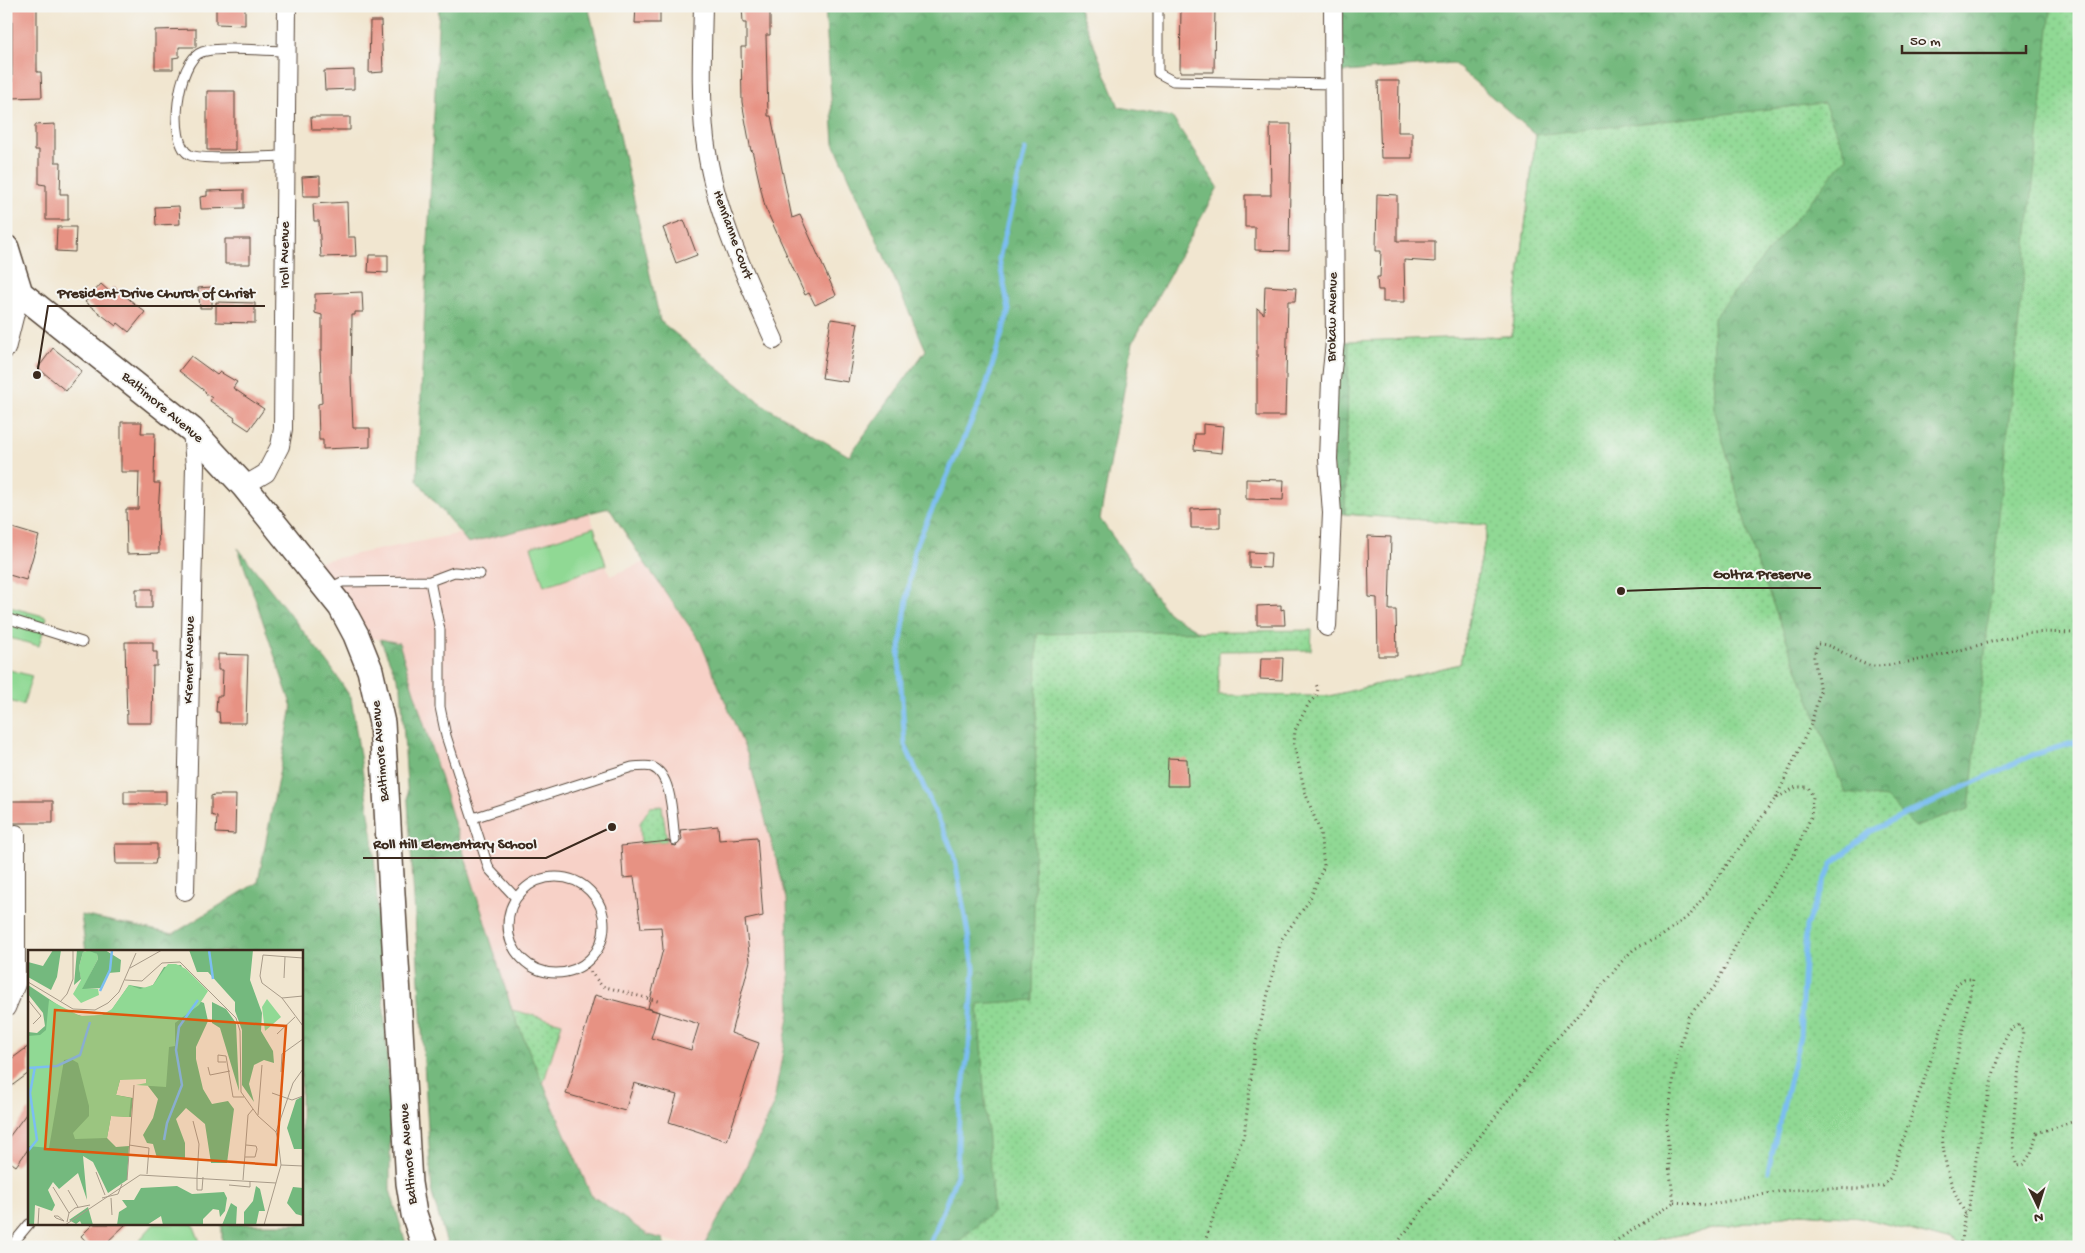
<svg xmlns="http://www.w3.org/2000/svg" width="2085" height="1253" font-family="'Gochi Hand',sans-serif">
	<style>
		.built { fill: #f7d1c7 }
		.forest { fill: url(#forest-crowns); stroke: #58724e }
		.park { fill: url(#park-dots); stroke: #668259 }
		.pitch { fill: #90d994; stroke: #668259 }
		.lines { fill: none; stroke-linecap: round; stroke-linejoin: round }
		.stream { stroke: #7cbef1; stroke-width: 5 }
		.building { fill: #e79283; fill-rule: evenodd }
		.lane-casing { stroke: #564639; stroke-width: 11 }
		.street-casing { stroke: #564639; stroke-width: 20 }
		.secondary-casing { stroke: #564639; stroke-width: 28 }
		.path { stroke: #564639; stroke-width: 3; stroke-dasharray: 1 4; stroke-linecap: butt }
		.lane { stroke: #fff; stroke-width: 9 }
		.street { stroke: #fff; stroke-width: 18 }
		.secondary { stroke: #fff; stroke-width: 25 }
		.labels { text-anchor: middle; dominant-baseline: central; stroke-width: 4; stroke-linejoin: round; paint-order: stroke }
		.street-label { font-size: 14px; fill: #3b2a1e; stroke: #f6f6f2 }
		.inset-river { fill: none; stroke: #7cbef1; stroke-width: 2.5 }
		.inset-road { fill: none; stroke: #a89b89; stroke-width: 1 }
		.view { fill: #df570d; fill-opacity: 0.15; stroke: #df570d; stroke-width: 2.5 }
		.inset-edge { fill: none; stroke: #3b2a1e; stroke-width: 2.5 }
		.leader { fill: none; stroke: #3b2a1e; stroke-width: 2 }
		.callout-dot { fill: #3b2a1e; stroke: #f6f6f2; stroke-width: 2 }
		.callout-label { font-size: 15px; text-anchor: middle; font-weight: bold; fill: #3b2a1e; stroke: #f6f6f2; stroke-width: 4; stroke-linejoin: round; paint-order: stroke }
	</style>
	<defs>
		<pattern id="forest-crowns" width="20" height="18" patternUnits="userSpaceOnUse" patternTransform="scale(1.25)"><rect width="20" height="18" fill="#74b97e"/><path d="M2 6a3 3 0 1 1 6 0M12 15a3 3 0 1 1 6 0" fill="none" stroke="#609767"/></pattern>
		<pattern id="park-dots" width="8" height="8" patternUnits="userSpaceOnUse" patternTransform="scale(1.25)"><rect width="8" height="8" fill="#90d994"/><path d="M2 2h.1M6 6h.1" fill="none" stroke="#7dba7f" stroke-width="1.8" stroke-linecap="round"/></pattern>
	</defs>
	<rect width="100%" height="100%" fill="#f6f6f2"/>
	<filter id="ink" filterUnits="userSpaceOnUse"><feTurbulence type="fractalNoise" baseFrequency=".02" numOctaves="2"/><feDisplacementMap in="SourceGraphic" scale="10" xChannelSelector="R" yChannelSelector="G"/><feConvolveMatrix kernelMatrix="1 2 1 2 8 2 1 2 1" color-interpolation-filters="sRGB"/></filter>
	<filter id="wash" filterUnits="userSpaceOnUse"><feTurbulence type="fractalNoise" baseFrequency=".0096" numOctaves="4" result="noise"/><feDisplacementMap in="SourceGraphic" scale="20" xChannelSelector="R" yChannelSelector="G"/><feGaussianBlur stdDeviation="1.12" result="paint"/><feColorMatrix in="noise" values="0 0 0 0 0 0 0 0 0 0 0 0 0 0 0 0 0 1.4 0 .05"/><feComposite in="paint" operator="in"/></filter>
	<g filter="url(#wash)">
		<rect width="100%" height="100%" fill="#f1e6d0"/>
		<path class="built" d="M588 508 610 576 644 562 700 641 748 756 787 899 790 1011 773 1107 739 1182 703 1247H694L648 1235 591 1195 512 1010 399 643 356 635 306 564Z"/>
		<path class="forest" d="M439 6H588L613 103 660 321 763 405 849 456 926 350 834 143 825 6H1078L1119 107 1172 117 1218 187 1133 342 1100 519 1168 613 1200 632 1135 795 1330 696 1460 664 1488 525 1332 513 1335 342 1512 336 1536 135 1453 63 1334 73 1333 6H2079V1247H1961L1948 1240 1860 1217 1800 1213 1658 1239 1538 1247H703L739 1182 773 1107 790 1011 787 899 748 756 700 641 644 562 609 508 468 543 417 480Z
			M238 548 328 663 351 698 373 839 390 1101V1190L407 1247H222V1224H301V952H86L81 915 173 934 258 882 292 707Z
			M380 639 399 643 512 1010 591 1195 648 1235 663 1239 665 1247H448L432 1194 401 687Z"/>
		<path class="park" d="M2051 9 2079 10V1247H1961L1948 1240 1860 1217 1800 1213 1658 1239 1645 1247H953L993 1211 978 1004 1033 1000 1037 634 1312 630 1311 650 1219 651 1218 695 1330 696 1460 664 1488 525 1345 514 1349 341 1512 336 1536 135 1824 103 1847 157 1713 318 1715 412 1753 552 1845 793 1886 798 1915 827 1969 809Z
			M662 806 667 841 641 844 640 823 650 807Z
			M512 1010 562 1023 543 1084Z"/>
		<path class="pitch" d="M594 527 606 565 544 586 531 547Z
			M6 606 47 617 39 646 6 637Z
			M6 669 32 676 23 705 6 700Z
			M154 1224H193L202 1247H133Z"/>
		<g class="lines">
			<path class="stream" d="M1768 1171 1800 1036 1806 926 1832 864 1871 831 2032 755 2079 741
				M929 1247 957 1175 959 1113 969 1048 974 968 954 854 905 745 899 656 914 550 984 393 1009 310 999 259 1025 150"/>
		</g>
		<g id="blocks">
			<path class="building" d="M6 6H37V72H41L42 97 12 98V21H6Z
				M216 6H245V25L216 24Z
				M636 6H660V23H635Z
				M742 6H770V35H766L768 116H771L792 218 800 215 836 295 815 305 809 293 805 295 765 207 752 150 751 151 742 102 741 47H746V23H743Z
				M1181 6H1215L1214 72H1180Z
				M370 21H381L383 72 369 73Z
				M196 29V47H179V57L173 58V69H155V30Z
				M354 70V89L325 90 324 71Z
				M1378 81H1399L1398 132H1412V158H1381Z
				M207 91H235V150H207Z
				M311 117H350V130H312Z
				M55 124V162H61L60 194H68V220H46V185L39 184V150H35V125Z
				M1270 124H1291L1289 251 1255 250V227H1245V195H1271Z
				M320 176V196H303L302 177Z
				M244 190V208L201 209 200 197 207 196V191Z
				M1377 194 1397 195V241H1435V262L1404 260 1405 302H1383V290H1378L1377 277H1380L1381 251H1376Z
				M347 202 348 237H355L356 256 321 257 319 221H314L313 204Z
				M179 206 180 224 156 225 155 207Z
				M684 220 697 255 676 263 663 228Z
				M57 227H76L75 252 56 251Z
				M225 239H250V264H225Z
				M369 255H388V273L368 272Z
				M101 284 110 292 114 287 145 312 129 332 118 323 116 326 85 302Z
				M1265 286 1296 288 1295 301H1288L1285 416H1257V308L1264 314Z
				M212 287V308H200L198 288Z
				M362 292 363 312H355V315H352L351 377 353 428H370V447L323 449V440H319L318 404 322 403 320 351H322V315L315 313V294Z
				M216 302 255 303V323L216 322Z
				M831 319 858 323 848 382 822 378Z
				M53 348 82 371 66 391 38 368Z
				M191 356 217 375 220 372 237 382 233 388 264 409 249 430 234 420 235 418 210 401 212 398 205 393 206 392 179 371Z
				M121 422H142L141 433H155L154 483H160L158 512 159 553 127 554 126 509H138L139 472H121Z
				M1203 424 1224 426 1222 453 1194 450 1195 434H1203Z
				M1246 479 1284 480 1283 500 1246 499Z
				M1220 508V528H1191V509Z
				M9 527 39 536 26 580 6 574V535Z
				M1368 536 1391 537 1389 610H1396L1397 656H1378L1377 598 1369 597Z
				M1249 552 1271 553 1270 568 1249 567Z
				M136 589H152V608H136Z
				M1281 605V610L1284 609 1285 625H1257V606Z
				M125 642H153V652H157V666H153L152 723H127Z
				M218 654 248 655 246 723H220L219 712H216L217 696H222L223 670H218Z
				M1261 658H1283L1282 680 1260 679Z
				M1168 758 1187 759 1188 786H1167Z
				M124 791H166V804H124Z
				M214 795H236L235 834 216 833 217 817 211 815V796Z
				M6 801H53V823H6Z
				M718 826 719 840 757 837 763 916 745 920 750 961 731 1033 759 1043 727 1141 669 1122 677 1095 634 1083 625 1111 566 1094 595 995 659 1012 648 1008 663 949 661 927 641 928 634 877 623 878 621 846 669 841 672 845 676 846 682 839 680 830ZM659 1012 699 1024 691 1050 651 1038Z
				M115 844H157V859H156L155 864H116Z
				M29 1046V1073L6 1090V1063Z
				M29 1110V1148L16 1166 6 1159V1141Z
				M93 1224H126L102 1247H91L81 1236Z"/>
		</g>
	</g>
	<g filter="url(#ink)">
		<use href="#blocks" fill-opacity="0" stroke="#564639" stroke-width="1"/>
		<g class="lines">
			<defs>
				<path id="lane" d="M1158 6V73L1173 81 1334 84
					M286 156C266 156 204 161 190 155 167 144 177 60 202 52 219 46 266 51 287 51
					M430 581 454 572 480 574
					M328 589 342 582 430 581 440 630V707L446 736 489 869 516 898
					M6 618 82 642
					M473 818 632 767C638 767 646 765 652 767 673 775 672 820 675 840
					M508 925a48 48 0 1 1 96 0a48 48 0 1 1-96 0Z
					M10 1247 29 1224"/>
				<path id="street" d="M703 6C702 51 700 95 705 139 714 211 745 275 774 340
					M6 349 20 293
					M244 486 266 473 280 446 283 429 287 6
					M1327 627 1332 513 1328 459 1331 380 1335 342 1333 6
					M185 891 195 466 192 430
					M6 1008 16 984V834"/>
				<path id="secondary" d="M6 248 20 293 192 430 244 486 341 607 356 635 370 670 382 723 409 1183 414 1214 425 1247"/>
			</defs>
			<use href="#lane" class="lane-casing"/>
			<use href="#street" class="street-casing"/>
			<use href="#secondary" class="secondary-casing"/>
			<path class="path" d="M1776 798 1811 724 1820 692 1814 657 1817 644C1837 643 1857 667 1877 666 1928 662 1976 644 2025 634 2042 631 2062 633 2079 633
				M584 964 602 986 661 1002
				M1674 1202 1707 1205 1782 1191 1822 1188 1861 1189 1883 1186 1890 1178 1957 984 1964 979H1973L1942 1133C1944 1164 1950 1186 1965 1213L1968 1212C1973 1178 1991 1049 2012 1029 2014 1027 2017 1027 2019 1025L2023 1030C2021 1064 2007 1136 2017 1166L2024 1164 2031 1153 2037 1133 2072 1122 2079 1112
				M1203 1247 1223 1189 1244 1135 1255 1047 1281 940 1309 901 1324 866 1320 832 1305 792 1294 744 1295 730 1309 703 1316 696 1318 689 1316 684
				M1394 1247 1541 1058 1624 959 1634 949 1663 935 1691 914 1775 799 1796 787H1808L1813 797 1811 817 1794 855 1744 929 1716 985 1688 1017 1677 1058 1667 1122 1669 1166 1674 1202 1607 1247
				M1960 1247 1965 1213"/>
			<use href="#lane" class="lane"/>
			<use href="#street" class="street"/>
			<use href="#secondary" class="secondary"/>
		</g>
	</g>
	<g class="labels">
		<g class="street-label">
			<text transform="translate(732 235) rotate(70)">Henrianne Court</text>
			<text transform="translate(285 255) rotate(-90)">Iroll Avenue</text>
			<text transform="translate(1333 317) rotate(-89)">Brokaw Avenue</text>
			<text transform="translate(162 408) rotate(40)">Baltimore Avenue</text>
			<text transform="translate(190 660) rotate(-89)">Kremer Avenue</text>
			<text transform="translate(381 751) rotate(-95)">Baltimore Avenue</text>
			<text transform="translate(409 1154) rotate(-95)">Baltimore Avenue</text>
		</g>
	</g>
	<g transform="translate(28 950)">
		<rect width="275" height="275" fill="#f1e6d0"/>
		<path d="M63 0 69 4 70 9 55 38 70 39 71 45 53 53 45 44 53 30 51 17 55 2Z" fill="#90d994"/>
		<path d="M25 0H33L29 27 23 40 0 27V12L15 16ZM49 0H77L93 10 92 22 80 23 74 38 54 39 70 9 69 4 59 0 55 2 51 17 53 29 46 35ZM161 0H225L222 30 234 63 233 81 245 101 246 113 236 110 226 115 221 134 226 152 214 135V80L207 61V52L180 22H169ZM153 15 168 50 176 53 180 71 168 97V109L175 139 184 154 200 151 206 159 199 213H183L177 174 158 158 148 169 157 193V208H129L125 194 119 193 115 185 125 168 130 149 120 136 129 118 92 130 88 145 105 148 103 167 83 166 79 188 88 197 101 196 99 230 80 243 65 212 55 206 59 250 50 223 31 239 25 232 20 240 27 255 24 261 7 255 6 275H0V82L9 83 17 76 15 63 0 44V35L42 63 58 67 74 65 73 75 101 35 118 38 125 35 136 17ZM184 52 198 59 208 73 211 141 192 78 184 73ZM275 146V199H266L259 178 268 150ZM149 236 164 244 196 242 199 248 197 261 192 267 191 260 185 259 175 269V275H135L133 266 119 275H89L91 262 99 257 94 250H106L113 238ZM228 236 232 239 237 261H231L228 275H216V262L225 251ZM265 237 275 238V266L268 264 259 253ZM203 253 209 257 208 275H194ZM60 257 65 275H54L52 271 48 274 41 270Z" fill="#74b97e"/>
		<path d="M140 14H148L158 19 180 41 171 55 147 73V96L141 97 138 137 108 135 118 133V129L92 130 88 145 103 148 101 167 83 166 79 188 47 189 45 183 61 166V156L50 113 43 109 36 110 21 198 0 196V86L12 85 18 80 21 50 52 66 74 65 84 59 101 35 112 39 125 35Z" fill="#90d994"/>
		<path d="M239 49 253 67 237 81 234 57Z" fill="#90d994"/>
		<path class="inset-river" d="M181 0 185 29M72 41 82 20 84 0M0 118 29 116 52 105 62 72M136 190 139 173 154 135 148 100 151 77 170 50M0 201 9 190 2 143 7 117"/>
		<path class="inset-road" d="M275 8 235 5 232 26 234 33 254 48 275 76M102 18 134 0M256 28 257 7M97 30 114 31 134 13 152 12 208 68 212 81 213 142 230 166 248 182 250 190 253 215 236 275M0 32 45 59 67 60 80 53 91 42 108 3M254 48 275 46M0 50 13 66 5 74M32 52 39 44 45 29V0M249 84 267 67M198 112H190V105L198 106 205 147H216M180 117 182 125 202 121M253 122 254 104 275 89M244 143 264 150 275 146M230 165 234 115M165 171 171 194 169 227M248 182 265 133 275 119M101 195 121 198 119 224M217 207H227L229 199 228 196 218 195M253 215 275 216M68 222 77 245M169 227V240H174L175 227M99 230 106 135M215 230 220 165 225 159M201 235 222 237V231M25 237 41 263M40 240 50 257M74 248 90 244 94 234M83 248 84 265M26 266H30L36 271 28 268ZM39 272 41 263 47 258 62 255M10 275 11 258M37 275 112 225 248 233"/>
		<path class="view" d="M27 60 258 76 248 215 17 199Z"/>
		<rect width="275" height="275" class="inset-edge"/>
	</g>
	<path class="leader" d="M37 375L48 306H265M1621 591L1703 588H1821M612 827L546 858H363"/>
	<g class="callout-dot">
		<circle cx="37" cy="375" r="5"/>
		<circle cx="1621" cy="591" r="5"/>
		<circle cx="612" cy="827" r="5"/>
	</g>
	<g class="callout-label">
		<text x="156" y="297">President Drive Church of Christ</text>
		<text x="1762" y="578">Goltra Preserve</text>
		<text x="455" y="848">Roll Hill Elementary School</text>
	</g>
	<rect width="2085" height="1253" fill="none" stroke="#f6f6f2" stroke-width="25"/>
	<g transform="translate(2038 1206) rotate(176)" stroke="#f6f6f2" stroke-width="4" paint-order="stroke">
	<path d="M0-4L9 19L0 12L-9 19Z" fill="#3b2a1e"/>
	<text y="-8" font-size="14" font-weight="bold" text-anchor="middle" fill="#3b2a1e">N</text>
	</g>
	<path d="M1902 45v8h124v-8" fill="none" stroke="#3b2a1e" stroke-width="2.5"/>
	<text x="1910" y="45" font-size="15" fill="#3b2a1e" stroke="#f6f6f2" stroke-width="4" paint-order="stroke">50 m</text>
</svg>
